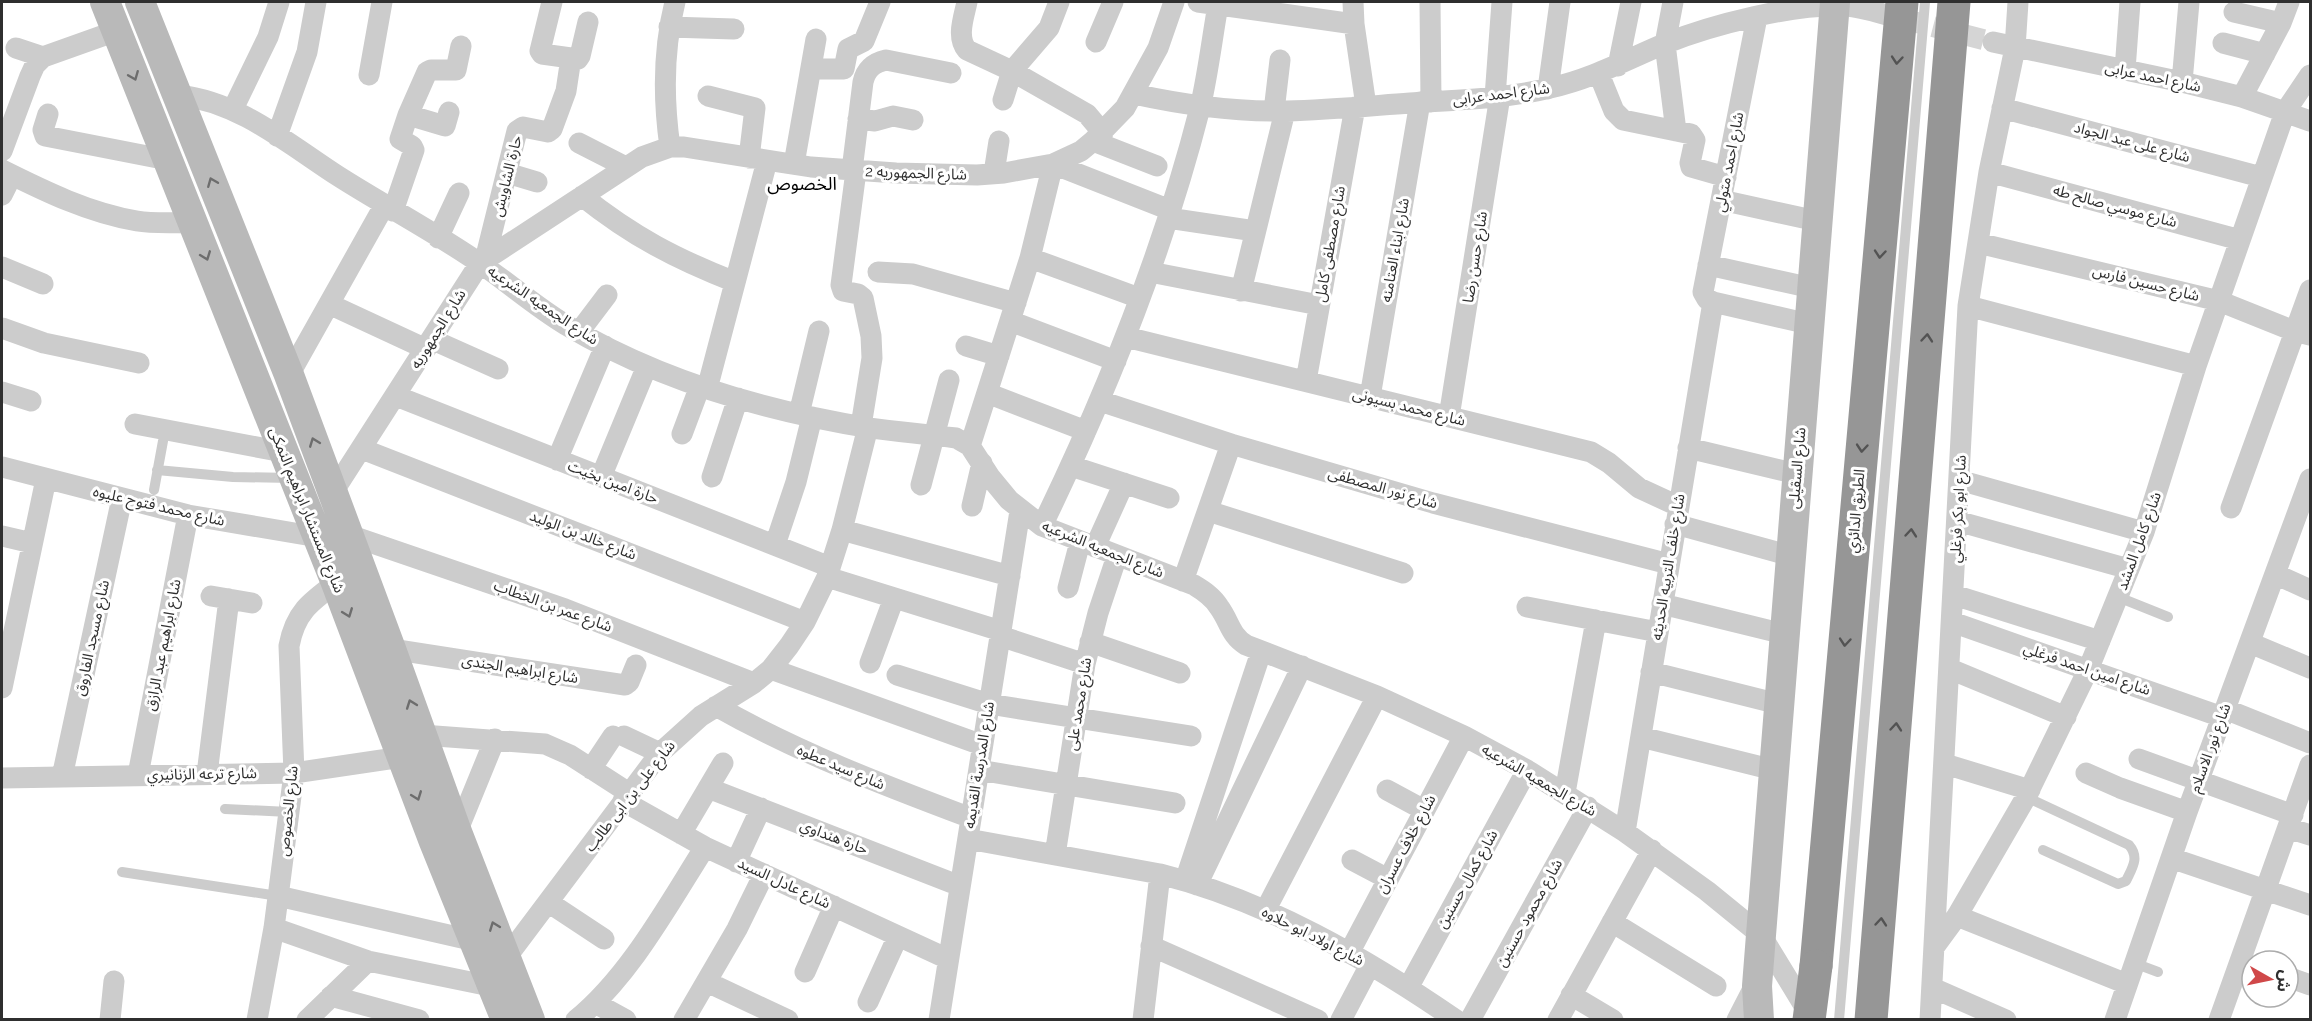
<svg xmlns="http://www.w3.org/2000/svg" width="2312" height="1021" font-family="Raleway,'Noto Sans Arabic',sans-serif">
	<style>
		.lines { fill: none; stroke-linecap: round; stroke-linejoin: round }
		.street-tunnel { stroke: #d5d5d5; stroke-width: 21; stroke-dasharray: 21 10; stroke-linecap: butt }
		.lane { stroke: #ccc; stroke-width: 10 }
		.street { stroke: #ccc; stroke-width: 21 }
		.secondary { stroke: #b9b9b9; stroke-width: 30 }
		.highway { stroke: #969696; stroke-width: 33 }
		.highway-bridge { stroke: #969696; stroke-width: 33 }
		.oneway { stroke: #535353 }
		.oneway2 { stroke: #6d6d6d }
		.labels { text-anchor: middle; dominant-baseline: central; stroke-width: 6; stroke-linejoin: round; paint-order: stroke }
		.street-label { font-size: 15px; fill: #2f2f2f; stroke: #fff }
		.quarter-label { font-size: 18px; fill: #000; stroke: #fff }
	</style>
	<rect width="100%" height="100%" fill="#fff"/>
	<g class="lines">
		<path class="street-tunnel" d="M1903 19 1993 42"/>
		<path class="lane" d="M157 470 233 477 292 478
			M154 490 163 441
			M2118 597 2168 617
			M2026 797 2129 845C2140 858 2132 868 2126 881L2118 884 2043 850
			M225 809 289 812
			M122 872 278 896
			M2134 963 2158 972
			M1839 1020 1925 2"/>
		<path class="street" d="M552 2 540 51 542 54 571 58
			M967 2C964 17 956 37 967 50L1012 71 1087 114 1103 133
			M1198 2 1354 24
			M1353 2 1354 24 1366 106
			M1430 2 1431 102
			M1673 2 1665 44 1676 131
			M2234 12 2281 23
			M1757 17 1703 292 1707 299 1713 302 1809 324
			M669 27 734 29
			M1096 42 1113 2
			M1993 42 2182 82 2242 97 2310 121
			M2223 43 2265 54
			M16 48 43 57
			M1618 66 1631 2
			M811 69H844L848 49 864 41 880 2
			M2125 70 2130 2
			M1599 74 1614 111 1623 120 1691 134 1695 140 1690 163 1691 167 1726 177
			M369 75 382 2
			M2182 82 2189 2
			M1548 89 1560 2
			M1134 94C1184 105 1236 112 1287 111 1328 110 1369 106 1410 103 1456 100 1505 99 1550 88 1591 79 1626 60 1664 44 1711 25 1796 3 1846 6 1861 7 1876 12 1891 16
			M178 95C240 102 287 143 338 176 385 206 435 232 481 264 510 284 536 307 566 325 658 380 765 411 870 428 898 432 927 434 956 438L970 446 990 477 1009 500 1042 526 1194 585C1204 591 1213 597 1219 607 1230 622 1230 635 1246 645L1377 696 1464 736 1527 770 1625 832 1707 891 1761 935 1811 1017
			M708 96 755 108 749 158
			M1495 97 1502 2
			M2242 97 2281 23 2289 2
			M1003 100 1012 71 1049 28 1059 2
			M2002 108 2261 177
			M233 109 268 37 279 2
			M1274 111 1280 60
			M48 114 43 130 45 136 168 160
			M408 115 445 126 449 112
			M858 119 875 121 893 116 913 120
			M277 136 307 52 316 2
			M1093 141 1157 166
			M579 143 626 167
			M670 147C663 98 663 50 675 2
			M2 151 30 76 35 65 43 57 116 31
			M794 164 816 39
			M2 170C44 191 89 213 137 221 155 224 175 222 193 223
			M852 170 863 82C866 69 873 63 886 60L951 73
			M856 171 841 285 843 291 858 294 863 298 871 336 872 358 861 426
			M1989 172 2240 240
			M507 173 537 182
			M994 173 999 141
			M2 195 12 175
			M582 196C632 236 676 259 735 282
			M1721 200 1817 221
			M393 211 414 150 412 146 400 139 408 115 427 72 431 70H456L461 46
			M1168 218 1255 231
			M438 238 459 193
			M1978 243 2219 301 2294 331 2310 335
			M1030 258 1131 295
			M485 260 517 131 523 127 548 132 552 129 566 91 571 58 578 59 580 56 588 22
			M1708 265 1812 288
			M2 267 43 284
			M878 272 913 274 1016 303
			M1150 272 1319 305
			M1241 291 1285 111
			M329 304 426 349
			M1968 306 2196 366
			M1010 321 1116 361
			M2 328 44 343 139 363
			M579 332 607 295
			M1126 337 1591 452 1609 463 1639 488 1678 506
			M433 340 498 369
			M966 346 999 356
			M289 375 384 206
			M1306 381 1355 107
			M707 389 767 161
			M2 392 31 401
			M987 393 1086 431
			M396 396 830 567
			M1370 397 1420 102
			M1100 401 1231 444 1433 503 1669 564
			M799 414 819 331
			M1449 417 1500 96
			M135 424 283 452
			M682 434 700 386
			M970 446 1030 258 1053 164 1170 210
			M1688 448 1797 474
			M362 449 805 622
			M557 460 605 346
			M1071 466 1169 498
			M2 467 188 515 318 537
			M601 477 647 366
			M712 477 738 398
			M1959 480 2144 532
			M921 485 949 380
			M333 492 480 263 642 157 670 147H684L811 167 896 173 977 175 1004 173 1053 164 1081 151 1093 141 1125 108 1158 48 1174 2
			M972 506 982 463
			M2231 508 2310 290
			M1208 511 1403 573
			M1957 521 2129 569
			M1675 524 1791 556
			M1042 526C1107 392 1163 253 1200 108 1208 74 1212 39 1218 5
			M842 530 1010 576
			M349 535 565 609 754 683
			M2 536 32 543
			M775 545 796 482 812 417
			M1095 547 1124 483
			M2275 574 2310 590
			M827 577 1001 631
			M1183 581 1231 444
			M1068 588 1080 542
			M1954 595 2100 641
			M211 596 252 603
			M1662 604 1784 634
			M1527 607 1658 632
			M1952 622 2222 717
			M1000 636 1085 664
			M1090 642 1180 673
			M2250 643 2310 668
			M391 649 625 685 629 682 636 665
			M870 663 894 598
			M771 669 982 745
			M1950 669 2066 717
			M1651 672 1779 704
			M897 675 989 704 1191 736
			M2 688 46 479
			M716 706C797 752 883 785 971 818
			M2225 709 2310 743
			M422 735 545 744 570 755 629 793
			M624 736 660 753
			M1641 737 1774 770
			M2139 759 2293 815
			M1945 764 2030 790
			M591 769 613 736
			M979 770 1175 803
			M2086 773 2120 788 2187 812
			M207 774 229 599
			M138 775 188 515
			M62 777 122 498
			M2 778 294 773 402 757
			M708 788 960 886
			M1387 790 1424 810
			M1565 793 1596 620
			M623 801 705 847 948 959
			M2288 828 2310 835
			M457 832 495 739
			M1625 832 1713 302
			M681 834 723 763
			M968 839 1160 874C1267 901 1366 958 1456 1020
			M1055 855 1085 664 1098 613 1117 556
			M2171 858 2310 905
			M1352 860 1388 879
			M736 862 761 808
			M1185 881 1261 652
			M1197 885 1302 666
			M278 896 475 941
			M548 902 604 939
			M1265 911 1377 696
			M1957 916 2127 984
			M1612 922 1716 986
			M274 928 368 961 495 987
			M1151 946 1318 1020
			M1935 946 1957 916 2026 797 2088 670 2144 532 2196 366 2285 112 2310 75
			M1349 953 1464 736
			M506 958 660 753 701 716 754 683 771 669 789 646 805 622 827 577 842 530 868 427
			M805 972 834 906
			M2288 977 2310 985
			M707 982 788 1020
			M1408 988 1527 770
			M1933 988 2006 1020
			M1571 995 1613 1020
			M331 996 419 1020
			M868 1002 898 936
			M595 1003 626 1020
			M110 1020 114 981
			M257 1020 274 928 294 773 289 646C295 613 310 602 336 583
			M307 1020 368 961
			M576 1020C630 976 668 905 705 847
			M684 1020 737 929 764 874
			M939 1020 1020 511
			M1143 1020 1160 874
			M1341 1020 1370 965
			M1470 1020 1588 807
			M1558 1020 1652 850
			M1737 1020 1756 983
			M1930 1020 1968 306 1989 172 2015 48 2018 2
			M2115 1020 2187 812 2310 479
			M2219 1020 2310 765"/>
		<path class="secondary" d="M105 2 336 583 434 842 506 1020
			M140 2 289 375 391 649 457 832 530 1020
			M1759 1020 1757 986 1761 935 1835 2"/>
		<path class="highway" d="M1816 966 1902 2
			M1871 1020 1954 2"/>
		<path class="highway-bridge" d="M1809 1020 1816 966"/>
	</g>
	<defs><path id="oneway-chevron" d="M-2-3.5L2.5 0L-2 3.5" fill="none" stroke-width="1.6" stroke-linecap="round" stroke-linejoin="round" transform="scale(1.5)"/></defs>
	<g class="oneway">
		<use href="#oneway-chevron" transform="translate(1897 60) rotate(95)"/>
		<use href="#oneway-chevron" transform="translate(1880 254) rotate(95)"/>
		<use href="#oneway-chevron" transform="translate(1927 338) rotate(-85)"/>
		<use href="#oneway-chevron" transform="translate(1862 448) rotate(95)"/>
		<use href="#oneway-chevron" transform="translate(1911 533) rotate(-85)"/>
		<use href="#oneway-chevron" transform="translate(1845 642) rotate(95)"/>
		<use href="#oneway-chevron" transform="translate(1896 727) rotate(-85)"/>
		<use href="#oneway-chevron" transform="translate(1881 922) rotate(-85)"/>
	</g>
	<g class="oneway2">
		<use href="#oneway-chevron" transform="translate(134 76) rotate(68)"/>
		<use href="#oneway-chevron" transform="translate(212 182) rotate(-112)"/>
		<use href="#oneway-chevron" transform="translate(206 256) rotate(69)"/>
		<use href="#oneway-chevron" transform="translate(314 442) rotate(-111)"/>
		<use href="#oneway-chevron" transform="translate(348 613) rotate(69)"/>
		<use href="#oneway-chevron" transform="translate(411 704) rotate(-110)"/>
		<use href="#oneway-chevron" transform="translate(417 796) rotate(69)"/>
		<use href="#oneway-chevron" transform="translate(494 926) rotate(-111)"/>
	</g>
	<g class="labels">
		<g class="street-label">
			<text transform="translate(2153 77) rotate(12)">شارع احمد عرابى</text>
			<text transform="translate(1501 94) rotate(-7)">شارع احمد عرابى</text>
			<text transform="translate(2132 142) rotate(15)">شارع على عبد الجواد</text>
			<text transform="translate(1729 162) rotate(-79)">شارع احمد متولي</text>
			<text transform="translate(916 173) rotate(2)">شارع الجمهوريه 2</text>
			<text transform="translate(507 176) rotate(-76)">حارة الشاويش</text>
			<text transform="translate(2115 206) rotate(15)">شارع موسي صالح طه</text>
			<text transform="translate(1330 244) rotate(-80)">شارع مصطفى كامل</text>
			<text transform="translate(1395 250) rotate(-80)">شارع ابناء العتامنه</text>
			<text transform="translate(1475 257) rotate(-81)">شارع حسن رضا</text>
			<text transform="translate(2146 283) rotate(14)">شارع حسين فارس</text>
			<text transform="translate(543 305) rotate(34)">شارع الجمعيه الشرعيه</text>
			<text transform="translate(438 329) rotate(-58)">شارع الجمهوريه</text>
			<text transform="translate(1409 407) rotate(14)">شارع محمد بسيونى</text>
			<text transform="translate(1797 468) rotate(-85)">شارع السقيلى</text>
			<text transform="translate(613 482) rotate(21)">حارة امين بخيت</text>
			<text transform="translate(1383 488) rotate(16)">شارع نور المصطفى</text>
			<text transform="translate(159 506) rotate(13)">شارع محمد فتوح عليوه</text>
			<text transform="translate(1958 509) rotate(-87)">شارع ابو بكر فرغلي</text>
			<text transform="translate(307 510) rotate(68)">شارع المستشار ابراهيم النمكى</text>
			<text transform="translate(1856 511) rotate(-85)">الطريق الدائري</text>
			<text transform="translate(583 535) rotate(21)">شارع خالد بن الوليد</text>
			<text transform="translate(2139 541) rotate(-70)">شارع كامل المشد</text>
			<text transform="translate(1103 549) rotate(22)">شارع الجمعيه الشرعيه</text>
			<text transform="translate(1668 567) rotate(-81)">شارع خلف التربيه الحديثه</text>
			<text transform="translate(553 606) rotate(20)">شارع عمر بن الخطاب</text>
			<text transform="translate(92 638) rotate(-78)">شارع مسجد الفاروق</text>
			<text transform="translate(163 645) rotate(-79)">شارع ابراهيم عبد الرازق</text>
			<text transform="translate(520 669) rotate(9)">شارع ابراهيم الجندى</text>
			<text transform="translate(2087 669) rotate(19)">شارع امين احمد فرغلي</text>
			<text transform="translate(1079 704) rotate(-81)">شارع محمد على</text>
			<text transform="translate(2210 748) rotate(-70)">شارع نور الاسلام</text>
			<text transform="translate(979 765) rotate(-81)">شارع المدرسة القديمه</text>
			<text transform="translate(841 767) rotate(23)">شارع سيد عطوه</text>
			<text transform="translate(202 774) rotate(-1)">شارع ترعه الزنانيري</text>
			<text transform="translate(1539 780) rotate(30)">شارع الجمعيه الشرعيه</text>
			<text transform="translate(630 796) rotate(-52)">شارع على بن ابى طالب</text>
			<text transform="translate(288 811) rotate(-84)">شارع الخصوص</text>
			<text transform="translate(834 837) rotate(21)">حارة هنداوي</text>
			<text transform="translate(1406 844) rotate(-62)">شارع خلاف عسران</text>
			<text transform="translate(1467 879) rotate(-61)">شارع كمال حسنين</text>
			<text transform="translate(784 883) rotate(25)">شارع عادل السيد</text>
			<text transform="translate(1529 913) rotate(-61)">شارع محمود حسنين</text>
			<text transform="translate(1313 936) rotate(27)">شارع اولاد ابو حلاوه</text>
		</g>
		<g class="quarter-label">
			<text x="802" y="183">الخصوص</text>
		</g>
	</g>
	<rect width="2312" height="1021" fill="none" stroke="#2f2f2f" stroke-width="6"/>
	<g transform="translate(2270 979) rotate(99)"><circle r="28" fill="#ffffff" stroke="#acacac" stroke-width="1.5"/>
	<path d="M0-4.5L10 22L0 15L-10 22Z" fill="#d04849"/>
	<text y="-9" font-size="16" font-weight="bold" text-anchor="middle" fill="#2f2f2f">ش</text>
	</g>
</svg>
